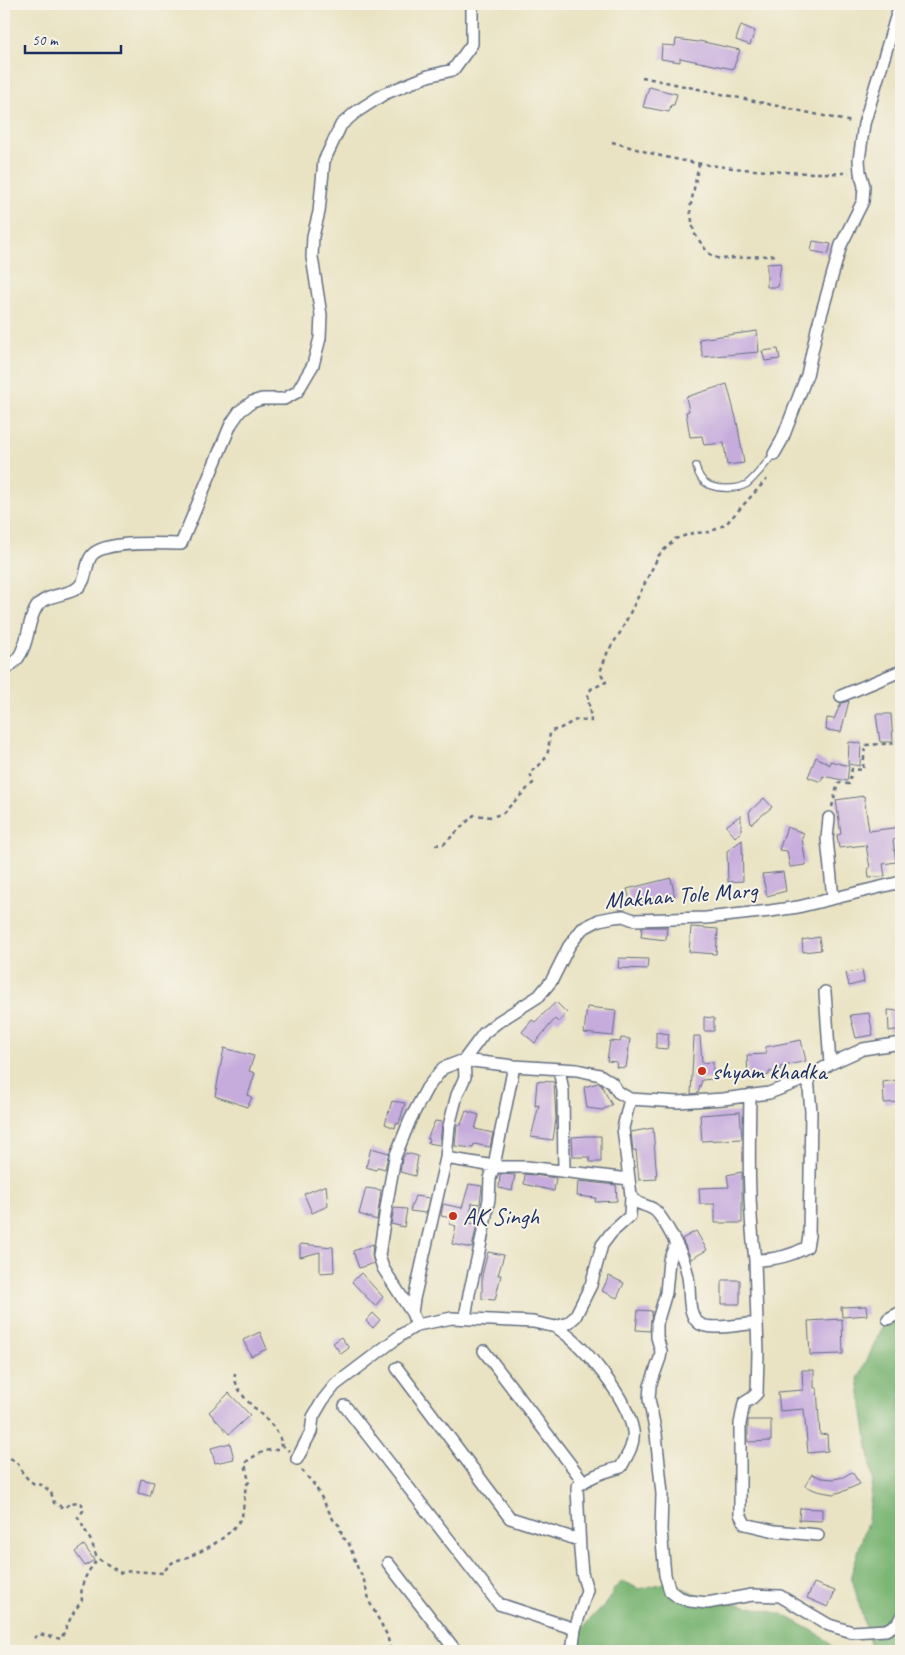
<svg xmlns="http://www.w3.org/2000/svg" width="905" height="1655" font-family="Caveat,sans-serif">
	<style>
		.forest { fill: #7cb675; stroke: #4c726a }
		.building { fill: #c6abdd }
		.lines { fill: none; stroke-linecap: round; stroke-linejoin: round }
		.service-casing { stroke: #636e81; stroke-width: 8 }
		.minor-casing { stroke: #636e81; stroke-width: 14 }
		.path { stroke: #636e81; stroke-width: 2.5; stroke-dasharray: 4 4; stroke-linecap: butt }
		.service { stroke: #fff; stroke-width: 5.5 }
		.minor { stroke: #fff; stroke-width: 11 }
		.poi-dot { fill: #c8321e; stroke: #f7f3e8; stroke-width: 2 }
		.labels { text-anchor: middle; dominant-baseline: central; stroke-width: 4; stroke-linejoin: round; paint-order: stroke }
		.street-label { font-size: 24px; fill: #1b2f5e; stroke: #f7f3e8 }
		.poi-label { font-size: 24px; fill: #1b2f5e; stroke: #f7f3e8; text-anchor: start }
	</style>
	<rect width="100%" height="100%" fill="#f7f3e8"/>
	<filter id="ink" filterUnits="userSpaceOnUse"><feTurbulence type="fractalNoise" baseFrequency=".02" numOctaves="2"/><feDisplacementMap in="SourceGraphic" scale="10" xChannelSelector="R" yChannelSelector="G"/><feConvolveMatrix kernelMatrix="1 2 1 2 8 2 1 2 1" color-interpolation-filters="sRGB"/></filter>
	<filter id="wash" filterUnits="userSpaceOnUse"><feTurbulence type="fractalNoise" baseFrequency=".0096" numOctaves="4" result="noise"/><feDisplacementMap in="SourceGraphic" scale="20" xChannelSelector="R" yChannelSelector="G"/><feGaussianBlur stdDeviation="1.12" result="paint"/><feColorMatrix in="noise" values="0 0 0 0 0 0 0 0 0 0 0 0 0 0 0 0 0 1.4 0 .05"/><feComposite in="paint" operator="in"/></filter>
	<g filter="url(#wash)">
		<rect width="100%" height="100%" fill="#e9e3c3"/>
		<path class="forest" d="M901 1319V1651H872L851 1575 868 1520 873 1479 858 1379 882 1328Z
			M623 1581 639 1589 669 1582 698 1595 782 1614 822 1636 836 1651H577L581 1630 607 1603 614 1589Z"/>
		<g id="blocks">
			<path class="building" d="M741 25 755 31 750 45 736 40Z
				M676 39 698 42 699 41 740 50 733 69 680 58V62L661 59 662 45 675 46Z
				M649 87 677 94 674 105H671L669 112 643 107Z
				M813 241 831 244 828 254 811 251Z
				M781 263 778 287H767V264Z
				M757 331 759 352 703 357 699 339Z
				M778 349 780 359 765 361 762 351Z
				M727 384 737 422 744 463 727 465 724 443 704 445 702 436 690 437 686 412 689 411 686 397Z
				M849 701 841 732 826 730 827 718 834 719 841 703Z
				M876 714H891L893 742H880Z
				M849 742 861 743 860 766 848 764Z
				M816 757 830 765V761L849 766 847 781 823 776 821 782 808 777Z
				M864 796 869 831 901 827V838L893 840 896 862 883 864 885 876 869 878 868 868H870L866 845 839 848 837 835 841 834 836 800Z
				M764 798 772 807 751 824 749 812Z
				M741 815V832L735 837 726 826Z
				M787 827 804 833 802 838 806 865 790 867 787 851 779 850Z
				M742 840 743 881 728 882 727 851Z
				M783 872 786 891 767 896 762 874Z
				M671 878 675 898 656 902V898L631 904 627 889Z
				M642 927H667L666 940 641 937Z
				M691 927 718 929 716 954 689 952Z
				M819 937 821 950 803 952 802 940Z
				M619 958 648 959 647 969 618 968Z
				M862 970 864 982 849 986 846 973Z
				M556 1002 567 1013 558 1022 555 1019 535 1043 522 1032 532 1020 535 1022Z
				M587 1007 616 1010 613 1036 584 1033Z
				M888 1010 901 1011V1029L889 1031Z
				M869 1013 873 1035 856 1038 850 1015Z
				M704 1017 714 1018V1031H704Z
				M656 1032 669 1034 667 1049 656 1048Z
				M694 1036H700L702 1063 713 1062V1079L702 1080 698 1093 691 1094Z
				M621 1038 630 1039 626 1068 616 1067 617 1062 607 1061 610 1041 620 1042Z
				M801 1040 806 1061 780 1067V1071L769 1072V1075L748 1079 747 1055 766 1054 765 1047Z
				M224 1048 254 1056 249 1071 255 1073 248 1095 252 1098 247 1107 215 1096Z
				M897 1080 900 1102 884 1103 883 1082Z
				M537 1081 554 1082 556 1119 553 1140 531 1137 539 1105 535 1106Z
				M598 1083 601 1085 612 1105 602 1110 587 1108 584 1087Z
				M392 1101 405 1103 399 1124 396 1123 395 1128 385 1124Z
				M466 1111 479 1115 475 1129 493 1133 490 1147 474 1144 473 1148 455 1146 457 1125H461Z
				M740 1112 742 1139 702 1141 700 1115Z
				M435 1121 442 1122 440 1145 428 1143 429 1140 427 1139Z
				M653 1128 657 1179 639 1180 636 1150 633 1151 631 1132Z
				M586 1136H601V1162H590L589 1157H573L572 1137Z
				M371 1148 389 1153 385 1169 378 1167 376 1170 366 1167Z
				M406 1153 418 1156 415 1176 400 1172 402 1159Z
				M742 1172V1223H715V1204H700L699 1188 729 1187 727 1175Z
				M500 1174 515 1175 512 1191 499 1188Z
				M525 1174 556 1178 554 1191 524 1184Z
				M578 1181 616 1185 617 1201 595 1202 596 1198 577 1196Z
				M469 1184 482 1186 480 1204 472 1203 469 1223 477 1224 472 1248 452 1244 456 1226 449 1224 451 1218 441 1216 443 1204 462 1208Z
				M326 1185 328 1206 312 1213 304 1194Z
				M366 1188 381 1190 377 1220 359 1214Z
				M415 1196 429 1198 426 1213 410 1211Z
				M394 1208 407 1209 404 1227 391 1224Z
				M696 1231 707 1250 691 1259 682 1239Z
				M300 1244 333 1247 334 1272 320 1273V1252L300 1257Z
				M373 1244 372 1255 374 1263 359 1268 353 1251Z
				M488 1252 504 1255 498 1275H501L495 1300 482 1299V1275Z
				M361 1273 383 1297 375 1306 352 1282Z
				M609 1276 624 1283 617 1298 602 1291Z
				M722 1280H740V1304H722Z
				M866 1306 867 1315 842 1317 841 1307Z
				M638 1310 652 1311 650 1331 636 1330Z
				M373 1313 380 1320 373 1328 366 1321Z
				M842 1319 843 1354 810 1355 808 1321Z
				M260 1332 267 1349 251 1356 243 1340Z
				M341 1337 349 1348 341 1354 333 1343Z
				M802 1370H814V1388H817L820 1435 827 1434 828 1451 808 1453 804 1409 780 1411 778 1392 803 1390Z
				M229 1393 250 1415 229 1434 209 1412Z
				M748 1420H771V1441L748 1442Z
				M230 1443 234 1459 215 1463 211 1448Z
				M852 1472 860 1484 844 1491 833 1494 817 1491 805 1486 812 1474 822 1478 834 1479 843 1477Z
				M141 1479 154 1482 150 1496 138 1493Z
				M800 1508 822 1509V1521L799 1520Z
				M84 1545 94 1560 85 1566 75 1552Z
				M814 1583 835 1591 828 1607 807 1598Z"/>
		</g>
	</g>
	<g filter="url(#ink)">
		<use href="#blocks" fill-opacity="0" stroke="#636e81" stroke-width="1"/>
		<g class="lines">
			<defs>
				<path id="service" d="M696 466C700 486 714 489 732 488 737 488 743 486 747 484 756 477 766 463 774 454"/>
				<path id="minor" d="M774 454 782 440 807 375 817 329 841 245 863 201 864 186 860 172 859 160 864 124 900 4
					M4 671C8 667 14 663 18 658 29 643 27 623 36 608 43 595 64 596 76 589 87 582 85 568 90 558 99 539 162 544 181 544L231 424 240 411 252 402 262 399H284L297 392 313 365 320 338 321 315 312 257 313 236 319 212 324 161 341 125 356 112 384 94 428 76 453 70 472 44V4
					M841 696 901 671
					M829 818 827 839 833 898
					M825 992 830 1064
					M559 1069 563 1091 564 1171
					M808 1078 811 1111 809 1236 807 1247C791 1256 773 1260 755 1260L758 1353 757 1393 752 1398 744 1403 740 1424V1514L745 1524 775 1531 818 1535
					M750 1095C749 1152 748 1203 755 1260
					M446 1158 500 1167H527L629 1179
					M631 1196C640 1207 643 1203 653 1209 662 1214 681 1252 684 1262 686 1267 687 1272 688 1277 691 1291 686 1315 700 1324 712 1331 743 1324 757 1323
					M676 1244 669 1260 666 1293 657 1323V1337L661 1351 660 1358 650 1386 649 1399 656 1434 662 1494 661 1530 665 1575 670 1591 678 1597 690 1601 707 1603 752 1595 780 1596 829 1625 852 1632 886 1630 897 1624 901 1617
					M412 1313 383 1268 379 1256 387 1202 395 1157 410 1120 427 1088 443 1068 464 1060 484 1033 498 1022 539 996 552 980 569 946 582 929 599 920 614 917 623 916 634 920 706 918 770 911 798 907 901 882
					M465 1318 469 1294 480 1247 489 1199 490 1179 494 1165 514 1066
					M888 1319 901 1312
					M417 1325 412 1313 414 1299 446 1158 449 1126 457 1095 465 1077 464 1060 514 1066 577 1070 600 1075 612 1083 618 1092 630 1099 678 1102 723 1099 769 1093 808 1078 830 1064 863 1049 901 1043
					M556 1327C584 1345 627 1397 633 1431 635 1444 627 1456 621 1467 605 1472 589 1476 577 1487L580 1550 582 1573 587 1590 575 1629 572 1651
					M484 1351 583 1481
					M397 1368 510 1518 579 1540
					M345 1406 499 1604 575 1629
					M297 1459 311 1432 313 1417 323 1400 335 1385 401 1335 417 1325 452 1318 533 1322 556 1327 568 1323 575 1317 591 1285 602 1245 611 1233 630 1216 631 1196 623 1128 630 1099
					M388 1563 456 1651"/>
			</defs>
			<use href="#service" class="service-casing"/>
			<use href="#minor" class="minor-casing"/>
			<path class="path" d="M4 13 9 4
				M642 77 852 122
				M612 142C631 147 651 154 670 158 725 170 793 174 849 173
				M699 163 690 209 694 233 708 253 719 259 778 255
				M832 807 838 783 849 784 852 769 863 770 865 745 901 743
				M435 845 444 844 474 815 492 817 503 813 533 783 530 773C537 767 547 760 548 751 550 744 548 738 551 731L559 729 576 720 591 721 588 696 591 689 606 682 600 672 608 651 620 633 659 555 675 539 693 533 710 532 726 524 767 479
				M235 1373C232 1401 281 1421 281 1444L289 1451
				M4 1453 18 1464 22 1472 27 1478 34 1484 42 1485 51 1492 54 1503 64 1508 71 1503 78 1502 82 1504 83 1511 78 1517 92 1543 96 1555 99 1559 121 1573 131 1571 163 1573C171 1561 174 1561 188 1557 206 1550 233 1535 242 1516 243 1512 245 1491 246 1485L249 1482 245 1463C253 1456 267 1448 277 1450L281 1444
				M302 1470 316 1487 334 1521 339 1525 343 1538 348 1541 358 1569 363 1577 370 1603 387 1635 391 1651
				M34 1638 39 1634 61 1639 72 1615 82 1600C79 1583 88 1572 98 1558"/>
			<use href="#service" class="service"/>
			<use href="#minor" class="minor"/>
		</g>
	</g>
	<g class="poi-dot">
		<circle cx="702" cy="1071" r="5"/>
		<circle cx="453" cy="1216" r="5"/>
	</g>
	<g class="labels">
		<g class="street-label">
			<text transform="translate(681 895) rotate(-4)">Makhan Tole Marg</text>
		</g>
		<g class="poi-label">
			<text x="712" y="1071">shyam khadka</text>
			<text x="463" y="1216">AK Singh</text>
		</g>
	</g>
	<rect width="905" height="1655" fill="none" stroke="#f7f3e8" stroke-width="20"/>
	<path d="M25 45v8h96v-8" fill="none" stroke="#1b2f5e" stroke-width="2.5"/>
	<text x="32" y="45" font-size="15" fill="#1b2f5e" stroke="#f7f3e8" stroke-width="4" paint-order="stroke">50 m</text>
</svg>
